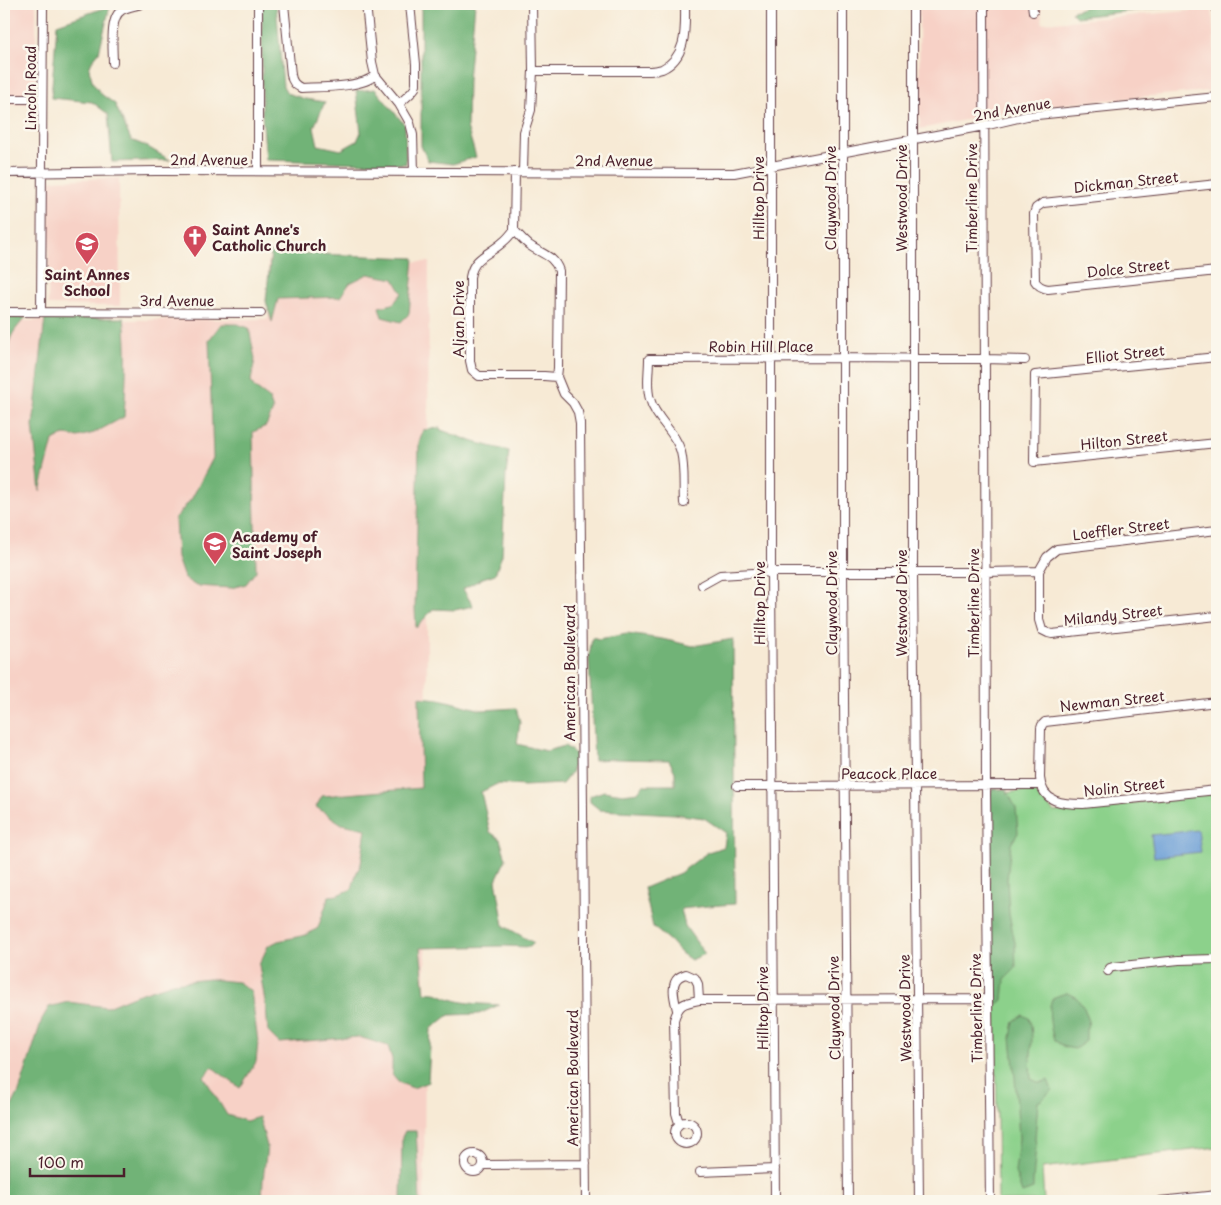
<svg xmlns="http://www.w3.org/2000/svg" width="1221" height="1205" font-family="'Playpen Sans',sans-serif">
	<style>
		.built { fill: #f7d1c6 }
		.green { fill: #8cd18b; stroke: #6b785b }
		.forest { fill: #71b377; stroke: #5e6951 }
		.water { fill: #6a9ed6; stroke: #5a5e80 }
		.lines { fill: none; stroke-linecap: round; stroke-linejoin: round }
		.minor-casing { stroke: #643d44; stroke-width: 10 }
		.minor { stroke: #fff; stroke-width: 8 }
		.labels { text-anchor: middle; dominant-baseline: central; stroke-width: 5; stroke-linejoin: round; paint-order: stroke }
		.street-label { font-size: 14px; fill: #4a1f2b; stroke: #fbf7ec }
		.poi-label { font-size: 14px; font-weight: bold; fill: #4a1f2b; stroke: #fbf7ec; text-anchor: start }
	</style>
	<rect width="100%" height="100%" fill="#fbf7ec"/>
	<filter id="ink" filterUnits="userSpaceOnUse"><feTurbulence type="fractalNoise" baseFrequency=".02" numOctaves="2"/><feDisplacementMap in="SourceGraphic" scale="10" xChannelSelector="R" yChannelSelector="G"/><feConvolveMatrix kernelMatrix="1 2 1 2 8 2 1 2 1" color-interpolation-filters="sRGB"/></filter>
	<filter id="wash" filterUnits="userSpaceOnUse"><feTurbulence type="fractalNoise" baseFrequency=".0096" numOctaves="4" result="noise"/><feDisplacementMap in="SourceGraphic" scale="20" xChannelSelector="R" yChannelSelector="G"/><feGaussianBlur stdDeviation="1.12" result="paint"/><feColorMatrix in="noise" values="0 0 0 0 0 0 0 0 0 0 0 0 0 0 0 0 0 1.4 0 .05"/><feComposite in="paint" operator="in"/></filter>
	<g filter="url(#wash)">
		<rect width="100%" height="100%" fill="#f7ead5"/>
		<path class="built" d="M4 4H36V104L4 105Z
			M919 4H1041L1042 23 1212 9 1217 90 1030 107 920 129Z
			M119 178 120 306 48 305 49 183 52 180Z
			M268 260 429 262 424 1201H4V321L268 319Z"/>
		<path class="green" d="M1033 790 1054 812 1217 793V1147L1042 1168 1044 1201H998L993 794Z"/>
		<path class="forest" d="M262 4H276L283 86 287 93 305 99 325 102 314 127 318 145 341 150 357 141 361 132 356 91 375 89 405 125 406 164 266 160 262 113Z
			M421 4H475L468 80 467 127 476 157 453 164 428 161 421 146Z
			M1093 4H1177L1157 8 1076 17 1071 12Z
			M110 6 99 52 92 61 89 69 93 83 101 94 115 104 131 140 146 146 170 160 112 162 108 114 92 102 51 98 57 24Z
			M271 252 414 258 409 314 401 322 382 317 379 307 393 304 402 293 394 279 368 274 350 283 340 297 278 299 272 322 266 301Z
			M4 317H26C14 331 10 334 7 353H4Z
			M45 318H124C128 351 126 384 124 417L94 433 78 437 64 435 53 441 40 491 33 426Z
			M221 324H237L249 328 255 359 251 381 254 387 269 398 273 410 266 426 253 432 256 571 246 584 231 588 196 586 184 578 177 558 175 519 192 498 213 458 209 340Z
			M440 428 441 430 474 442 509 451 506 475 502 555 495 574 483 578 463 589 473 606 455 610 433 609 416 628 415 608 419 443 423 430Z
			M627 634 662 639 693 646 733 639 735 904 708 906 681 909 685 926 705 954 691 960 681 953 670 941 653 927 644 888 680 873 708 852 724 847 726 833 704 818 675 814 600 810 590 802V796L604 791 623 794 638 792 643 785H675V772L669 760 614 759 594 760 589 658 592 637 599 639Z
			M419 697 439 699 482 710 516 708 520 722 517 744 546 751 565 746 577 755 571 773 562 784 524 786 497 784 481 792 490 832 500 839 506 859 496 880 504 926 534 943 530 947 504 946 420 948 425 993C440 992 439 995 451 999 465 1004 484 1004 499 1005L479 1014 449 1015 431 1029 428 1082 413 1088 400 1083 392 1074V1059L388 1046 359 1037 279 1043 268 1032 266 1008 259 965 268 946 278 941 306 935 318 928 329 896 338 895 352 889 356 874 361 864 366 829 342 824 316 807 322 796 421 788Z
			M992 789H1006L1016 808 1018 833 1011 844 1007 879 1009 914 1015 943 1016 968 1005 979 1003 1000 998 1004 991 994 988 799Z
			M209 979 238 982 251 991 258 1042 256 1062 240 1088 212 1067 204 1077 227 1115 246 1121 259 1117 267 1146 263 1180 262 1201H4V1121L19 1092 42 1019 49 1007 68 1002 107 1007 136 995 173 983Z
			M1067 993 1076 997 1084 1008 1089 1021 1086 1030V1041L1075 1049 1064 1047 1054 1040C1051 1030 1045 1003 1055 997 1059 995 1064 994 1067 993Z
			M1023 1015 1029 1018C1036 1038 1028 1059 1031 1079L1040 1083 1048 1080 1052 1090 1043 1099 1038 1102 1035 1138 1036 1146 1033 1181V1189L1022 1193 1015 1172 1019 1138 1015 1077 1011 1038 1014 1021Z
			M405 1131H416L420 1201H401L402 1137Z"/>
		<path class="water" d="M1198 830 1201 852 1154 857 1151 835Z"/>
	</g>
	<g filter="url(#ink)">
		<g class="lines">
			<defs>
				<path id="minor" d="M284 4 291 75C292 82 295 85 301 88 319 87 363 88 375 75
					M366 4 372 62 375 75 399 104 410 123 413 135 414 172
					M771 4V572L775 1201
					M843 4V573L848 1201
					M913 4V572L919 1201
					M984 4 986 785 990 1201
					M1032 4 1033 12
					M1217 4V10
					M113 63C113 50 109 17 122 10 127 7 135 6 141 4
					M533 71H650C654 71 659 70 662 69 688 57 685 27 685 4
					M4 99H42
					M399 104 411 93 415 88 416 84V64L410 4
					M258 171V4
					M515 172 514 230C519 235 524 241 529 245 541 254 554 255 559 271L558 368 557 377 564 394 573 403 578 412 580 423 586 1201
					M523 172 524 132 531 110 533 71 532 4
					M4 173 156 171 734 173 984 126 1027 116 1217 97
					M1217 184 1043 203 1036 208 1034 214 1035 281C1038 286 1042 288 1048 289L1217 271
					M514 230C511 234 507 239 503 242 489 255 474 256 470 277V361L472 370 479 376H544L557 377
					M4 312 261 313
					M41 312 43 4
					M1217 357 1035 375 1034 462 1217 443
					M684 503C683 487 685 468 681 452 676 432 655 419 650 399 646 387 649 372 649 359L843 358 985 359 1025 360
					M1217 530 1057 549 1047 557 1039 571V620L1042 630 1048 633 1052 634 1217 616
					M702 585 720 575 771 572H985L1039 571
					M1217 702 1045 722 1042 725 1041 728 1040 778C1042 803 1063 804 1083 804L1217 790
					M737 786 1041 785
					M1108 971 1110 968 1113 967 1179 960 1217 959
					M677 1010C675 1001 670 985 678 978 680 976 683 975 686 974L695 978 698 984 699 1000
					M675 1133a11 11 0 1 1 22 0a11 11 0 1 1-22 0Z
					M679 1123 676 1113 674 1020C679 1003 684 1003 699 1000L988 999
					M465 1163a9 9 0 1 1 18 0a9 9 0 1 1-18 0Z
					M483 1165 586 1164
					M700 1172 775 1169
					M1160 1201 1217 1195"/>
			</defs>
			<use href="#minor" class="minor-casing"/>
			<use href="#minor" class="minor"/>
		</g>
	</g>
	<defs>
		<symbol id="church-pin" viewBox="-11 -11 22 30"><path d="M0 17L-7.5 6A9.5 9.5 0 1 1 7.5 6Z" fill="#d1495b" stroke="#fbf7ec"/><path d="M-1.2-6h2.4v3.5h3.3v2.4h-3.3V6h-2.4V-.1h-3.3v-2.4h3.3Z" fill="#fff"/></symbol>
		<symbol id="school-pin" viewBox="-11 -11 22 30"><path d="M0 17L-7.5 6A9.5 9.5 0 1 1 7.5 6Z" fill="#d1495b" stroke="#fbf7ec"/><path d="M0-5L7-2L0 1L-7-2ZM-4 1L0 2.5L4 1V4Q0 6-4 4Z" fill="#fff"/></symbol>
	</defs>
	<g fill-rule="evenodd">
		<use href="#church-pin" x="181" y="223" width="28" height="38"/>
		<use href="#school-pin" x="73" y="230" width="28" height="38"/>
		<use href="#school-pin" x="201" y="530" width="28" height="38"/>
	</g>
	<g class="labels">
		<g class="street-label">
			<text transform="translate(30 88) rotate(-90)">Lincoln Road</text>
			<text transform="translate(1012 109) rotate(-10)">2nd Avenue</text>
			<text x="209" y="159">2nd Avenue</text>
			<text x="614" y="160">2nd Avenue</text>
			<text transform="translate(1126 182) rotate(-6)">Dickman Street</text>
			<text transform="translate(758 198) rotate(-90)">Hilltop Drive</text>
			<text transform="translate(830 198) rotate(-90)">Claywood Drive</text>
			<text transform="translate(901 198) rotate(-90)">Westwood Drive</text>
			<text transform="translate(971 198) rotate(-90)">Timberline Drive</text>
			<text transform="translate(1128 268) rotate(-6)">Dolce Street</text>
			<text x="177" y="300">3rd Avenue</text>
			<text transform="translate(458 319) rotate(-90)">Aljan Drive</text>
			<text x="761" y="346">Robin Hill Place</text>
			<text transform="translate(1125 354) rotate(-6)">Elliot Street</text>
			<text transform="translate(1124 440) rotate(-6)">Hilton Street</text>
			<text transform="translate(1121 529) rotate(-7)">Loeffler Street</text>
			<text transform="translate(759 603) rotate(-90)">Hilltop Drive</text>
			<text transform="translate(831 603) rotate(-90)">Claywood Drive</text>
			<text transform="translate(901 603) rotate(-90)">Westwood Drive</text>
			<text transform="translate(973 603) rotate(-90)">Timberline Drive</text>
			<text transform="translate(1113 615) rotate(-6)">Milandy Street</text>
			<text transform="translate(569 673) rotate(-90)">American Boulevard</text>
			<text transform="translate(1112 701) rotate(-6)">Newman Street</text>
			<text x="889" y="773">Peacock Place</text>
			<text transform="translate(1124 787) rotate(-6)">Nolin Street</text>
			<text transform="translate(762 1008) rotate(-90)">Hilltop Drive</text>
			<text transform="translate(834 1008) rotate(-91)">Claywood Drive</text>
			<text transform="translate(905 1008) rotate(-91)">Westwood Drive</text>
			<text transform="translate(976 1008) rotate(-91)">Timberline Drive</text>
			<text transform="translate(572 1078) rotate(-90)">American Boulevard</text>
		</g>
		<g class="poi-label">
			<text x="212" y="229">Saint Anne's<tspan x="212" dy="16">Catholic Church</tspan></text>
			<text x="87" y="274" text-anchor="middle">Saint Annes<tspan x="87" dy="16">School</tspan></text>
			<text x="232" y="536">Academy of<tspan x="232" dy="16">Saint Joseph</tspan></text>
		</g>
	</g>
	<rect width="1221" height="1205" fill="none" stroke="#fbf7ec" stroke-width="20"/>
	<path d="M30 1168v8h94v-8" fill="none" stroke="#4a1f2b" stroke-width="2.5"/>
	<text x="38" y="1168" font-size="15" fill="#4a1f2b" stroke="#fbf7ec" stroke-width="4" paint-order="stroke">100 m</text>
</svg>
